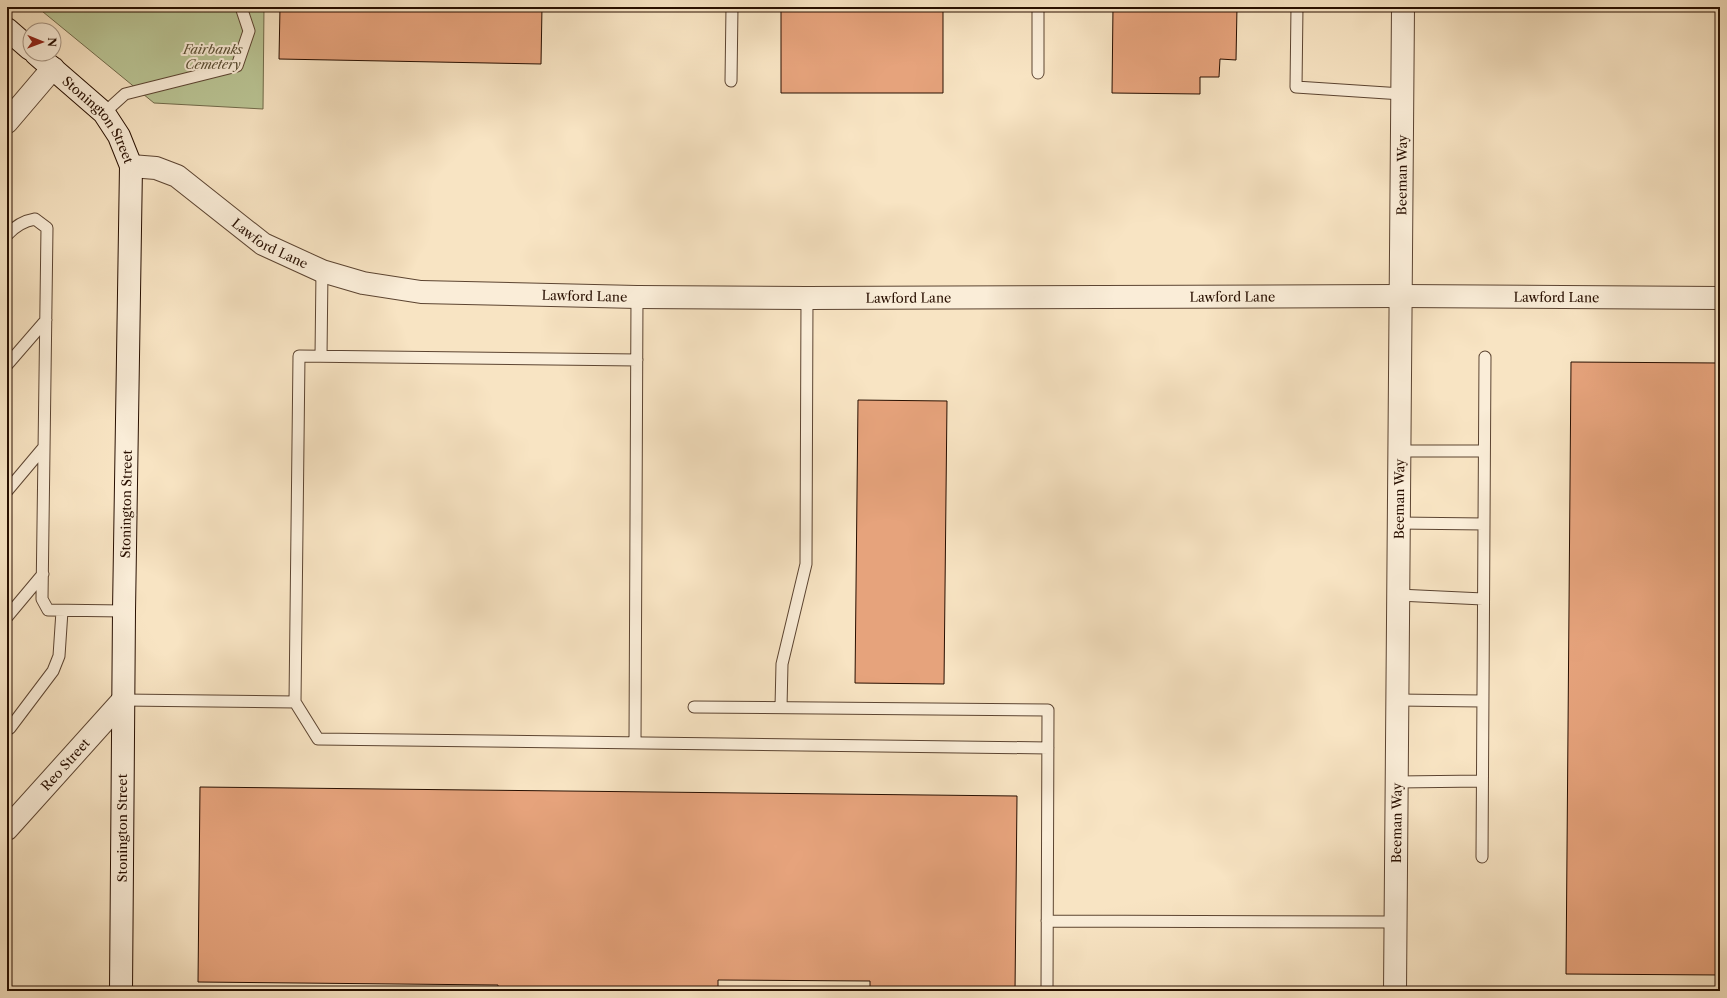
<svg xmlns="http://www.w3.org/2000/svg" width="1727" height="998" font-family="'Libre Caslon Text',serif">
	<style>
		.green { fill: #bac595; stroke: #716a4a }
		.building { fill: #e6a37c; stroke: #280f00 }
		.lines { fill: none; stroke-linecap: round; stroke-linejoin: round }
		.lane-casing { stroke: #5c4431; stroke-width: 13 }
		.street-casing { stroke: #5c4431; stroke-width: 24 }
		.secondary-casing { stroke: #280f00; stroke-width: 24 }
		.lane { stroke: #faedd8; stroke-width: 11 }
		.street { stroke: #faedd8; stroke-width: 22 }
		.secondary { stroke: #faedd8; stroke-width: 22 }
		.labels { text-anchor: middle; dominant-baseline: central; stroke-width: 4; stroke-linejoin: round; paint-order: stroke }
		.park-label { font-size: 13px; font-style: italic; fill: #5b4f34; stroke: #faedd8 }
		.street-label { font-size: 13px; fill: #280f00; stroke: #faedd8 }
	</style>
	<rect width="100%" height="100%" fill="#f8e4c3"/>
	<filter id="stains"><feTurbulence type="fractalNoise" baseFrequency=".005" numOctaves="4"/><feColorMatrix values="0 0 0 0 .2 0 0 0 0 .09 0 0 0 0 .02 0 0 0 .5 -.17"/></filter>
	<radialGradient id="worn" r=".72"><stop offset=".6" stop-color="#630" stop-opacity="0"/><stop offset="1" stop-color="#630" stop-opacity=".3"/></radialGradient>
	<path class="green" d="M37 7H264L263 109 154 103Z"/>
	<path class="building" d="M280 7H542L541 64 279 59Z
		M781 7H943V93H781Z
		M1113 7H1237L1236 60 1220 59 1219 77H1200V94L1112 93Z
		M1571 362 1720 363V975L1566 974Z
		M858 400 947 401 944 684 855 683Z
		M200 787 1017 796 1015 991H870V981L718 980V991H498V985L198 982Z"/>
	<g class="lines">
		<defs>
			<path id="lane" d="M1297 7 1296 87 1402 94
				M1038 73V7
				M731 81 732 7
				M104 113 125 94 237 66 249 31 241 7
				M7 235C15 226 23 221 35 219L47 228 42 599 48 610 124 611
				M321 356 322 271
				M7 365 46 320
				M1399 451H1484
				M7 491 44 447
				M1398 523 1484 524
				M1398 595 1483 599
				M7 617 43 574
				M123 700 295 702 318 739 1048 748
				M1397 700 1482 701
				M295 702 299 356 637 360
				M694 707 1048 710 1047 991
				M781 707 782 664 806 564 807 298
				M7 730 10 728 53 671 59 656 62 611
				M635 743 637 297
				M1397 782 1482 781
				M1482 857 1485 357
				M1047 921 1396 922"/>
			<g id="street">
				<path d="M7 122 53 68"/>
				<path id="s1" d="M131 166 156 168 177 176 263 244 322 271 363 283 421 292 637 297 807 298 1400 296 1720 298"/>
				<path id="s2" d="M7 829 123 700"/>
				<path id="s3" d="M1395 991 1403 7"/>
			</g>
			<g id="secondary">
				<path d="M7 29 30 49"/>
				<path id="s4" d="M36 54 104 113 119 136 131 166 124 611 121 991"/>
			</g>
		</defs>
		<use href="#lane" class="lane-casing"/>
		<use href="#street" class="street-casing"/>
		<use href="#secondary" class="secondary-casing"/>
		<use href="#lane" class="lane"/>
		<use href="#street" class="street"/>
		<use href="#secondary" class="secondary"/>
	</g>
	<g class="labels">
		<g class="park-label">
			<text x="213" y="49">Fairbanks<tspan x="213" dy="15">Cemetery</tspan></text>
		</g>
		<g class="street-label">
			<text stroke="none"><textPath href="#s4" startOffset="92">Stonington Street</textPath></text>
			<text stroke="none"><textPath href="#s3" startOffset="816">Beeman Way</textPath></text>
			<text stroke="none"><textPath href="#s1" startOffset="163">Lawford Lane</textPath></text>
			<text stroke="none"><textPath href="#s1" startOffset="487">Lawford Lane</textPath></text>
			<text stroke="none"><textPath href="#s1" startOffset="1135">Lawford Lane</textPath></text>
			<text stroke="none"><textPath href="#s1" startOffset="1459">Lawford Lane</textPath></text>
			<text stroke="none"><textPath href="#s1" startOffset="811">Lawford Lane</textPath></text>
			<text stroke="none"><textPath href="#s3" startOffset="492">Beeman Way</textPath></text>
			<text transform="translate(126 504) rotate(-89)">Stonington Street</text>
			<text stroke="none"><textPath href="#s2" startOffset="87">Reo Street</textPath></text>
			<text stroke="none"><textPath href="#s3" startOffset="168">Beeman Way</textPath></text>
			<text transform="translate(122 828) rotate(-90)">Stonington Street</text>
		</g>
	</g>
	<rect width="1727" height="998" fill="none" stroke="#f8e4c3" stroke-width="24"/>
	<rect x="8" y="8" width="1711" height="982" fill="none" stroke="#280f00" stroke-width="2"/>
	<rect x="12" y="12" width="1703" height="974" fill="none" stroke="#280f00"/>
	<g transform="translate(42 42) rotate(91)"><circle r="19" fill="#faedd8" stroke="#a69482"/>
	<path d="M0-3L7 15L0 10L-7 15Z" fill="#8f2418"/>
	<text y="-6" font-size="11" font-weight="bold" text-anchor="middle" fill="#280f00">N</text>
	</g>
	<rect width="100%" height="100%" filter="url(#stains)"/>
	<rect width="100%" height="100%" fill="url(#worn)"/>
</svg>
